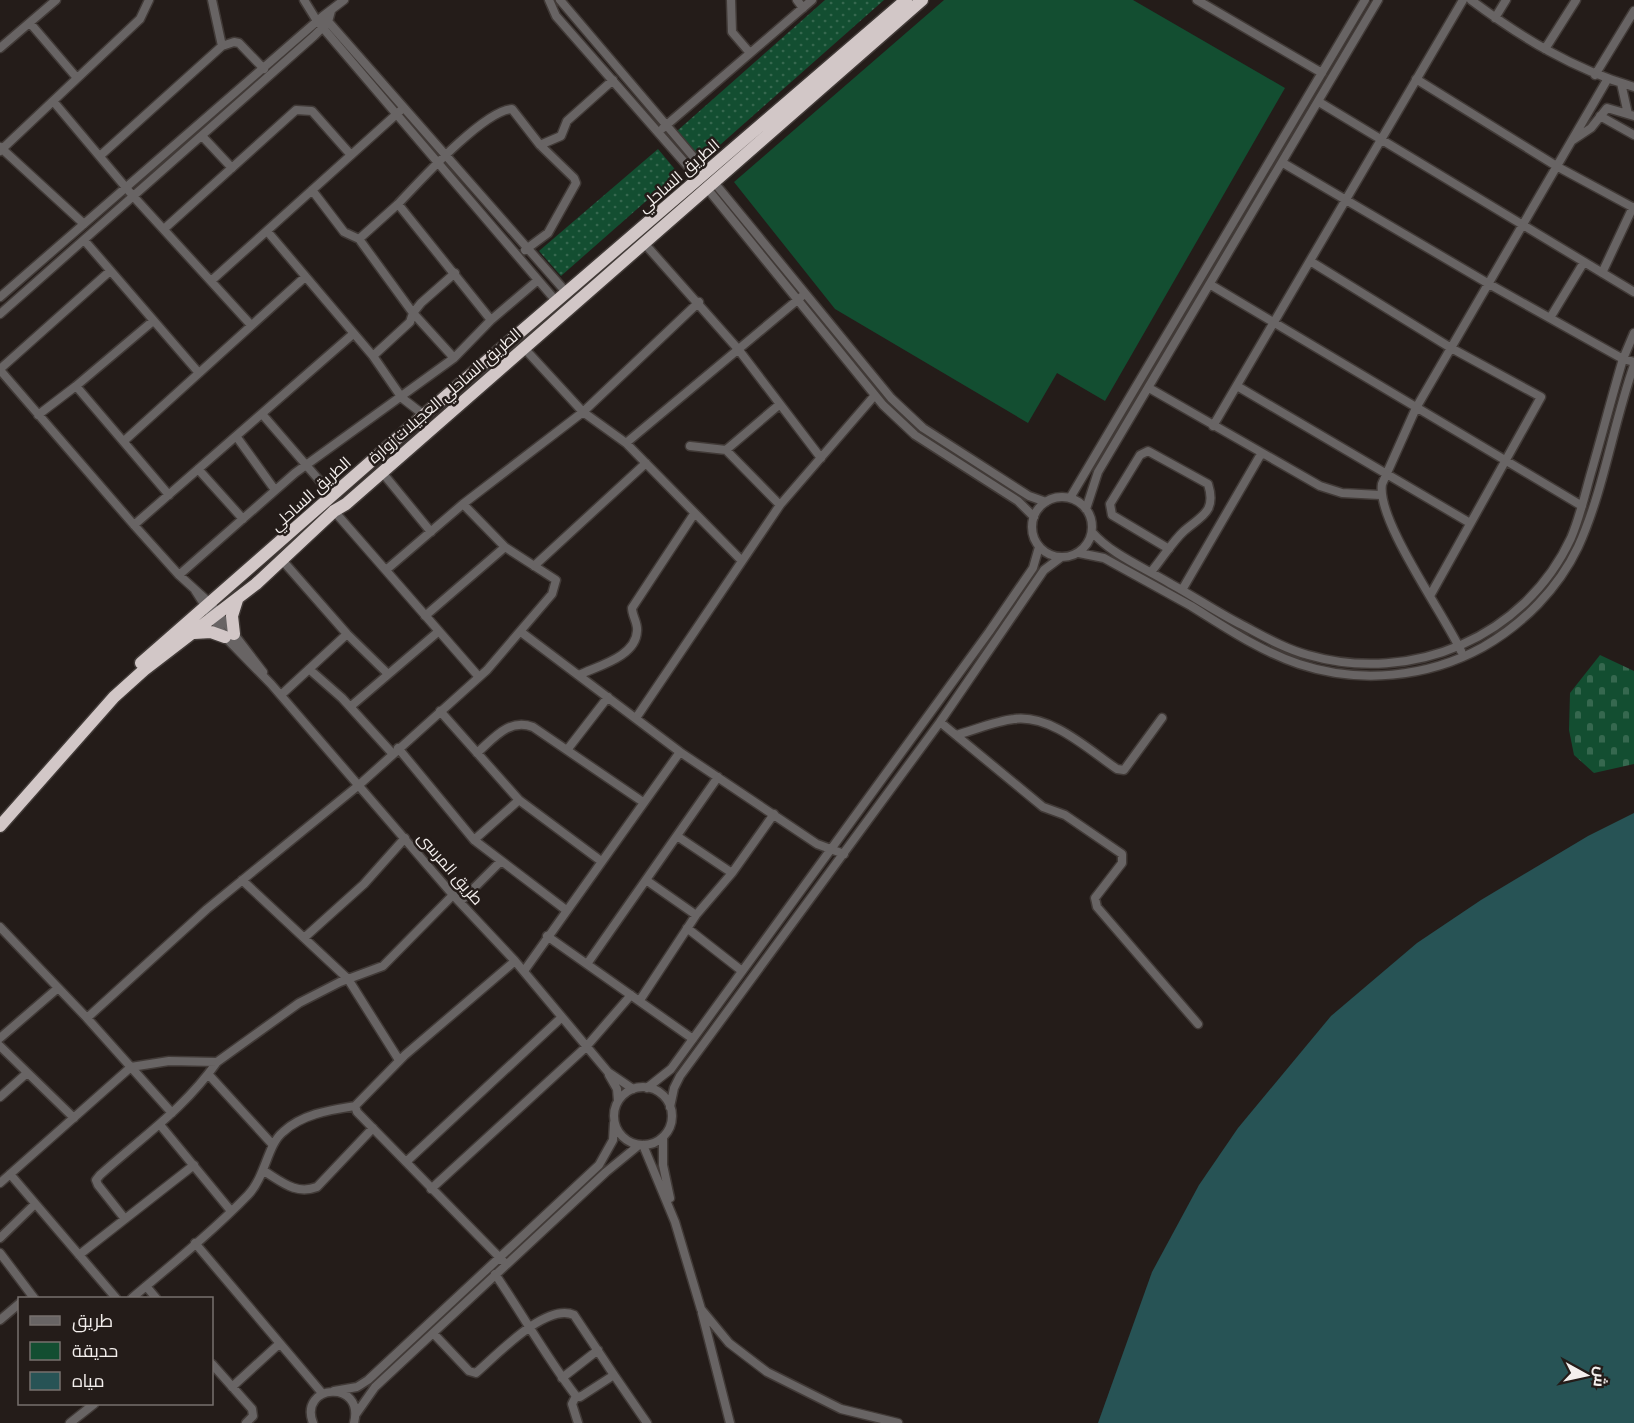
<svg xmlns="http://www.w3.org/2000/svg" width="1634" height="1423" font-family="'Exo 2',Cairo,sans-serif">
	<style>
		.green { fill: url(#green-dots) }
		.cemetery { fill: url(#cemetery-stones) }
		.pitch { fill: #134e31 }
		.water { fill: #275355 }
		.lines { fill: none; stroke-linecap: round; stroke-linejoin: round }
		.minor-casing { stroke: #413a37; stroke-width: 11 }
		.highway-casing { stroke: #413a37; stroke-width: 15 }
		.minor { stroke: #686464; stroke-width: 8 }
		.highway { stroke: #d2c7c7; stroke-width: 12 }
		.labels { text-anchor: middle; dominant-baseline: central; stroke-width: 5; stroke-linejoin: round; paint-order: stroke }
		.street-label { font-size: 16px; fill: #f4efed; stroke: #241c19 }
	</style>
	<defs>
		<pattern id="green-dots" width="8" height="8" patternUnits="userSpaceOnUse" patternTransform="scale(1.5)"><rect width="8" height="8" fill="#134e31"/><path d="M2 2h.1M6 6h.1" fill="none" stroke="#36684f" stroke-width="1.8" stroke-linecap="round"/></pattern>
		<pattern id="cemetery-stones" width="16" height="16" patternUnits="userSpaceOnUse" patternTransform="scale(1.5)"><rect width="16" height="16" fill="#134e31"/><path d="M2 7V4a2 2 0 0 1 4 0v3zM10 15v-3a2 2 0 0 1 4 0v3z" fill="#36684f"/></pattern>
	</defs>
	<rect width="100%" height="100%" fill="#241c19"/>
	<path class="green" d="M825 0H884L703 160 677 131Z
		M658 149 678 173 561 276 539 251Z"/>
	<path class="cemetery" d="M1600 655 1634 671V764L1594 773 1574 755 1569 730 1570 693Z"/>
	<path class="pitch" d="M944 0H1133L1285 88 1105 401 1057 373 1028 423 835 309 734 182Z"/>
	<path class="water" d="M1634 813V1423H1098L1152 1272 1199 1185 1238 1128 1331 1016 1417 943 1481 900 1588 836Z"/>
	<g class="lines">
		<defs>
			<path id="minor" d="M212 0 222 46
				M304 0 317 21 556 301
				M549 0 556 16 699 179
				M560 0 707 173
				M731 0 732 32 750 53
				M797 0 803 8
				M1197 0 1322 73
				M1471 0C1522 38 1573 69 1634 87
				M325 18 566 292
				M1495 18 1506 0
				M30 23 77 78
				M0 48 56 0
				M1545 49 1576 0
				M1595 75 1634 11
				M1416 79 1558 167 1634 208
				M1621 83 1628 114
				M53 101 133 196 251 325
				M1319 102 1634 292
				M1600 116 1634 135
				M663 128 812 0
				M203 137 232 168
				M1573 140 1591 128 1607 108 1634 116
				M0 147 84 224
				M0 151 140 19 149 0
				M101 155 222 46 234 42 239 43 264 69
				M1283 163 1489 284 1623 359 1634 362
				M713 181 891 398 923 428 1029 496 1046 502
				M706 187 883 405 915 435 1018 501 1034 517
				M312 190 344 232 359 239 413 313 454 358
				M164 229 296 110 312 111 351 155
				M267 231 373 356 402 398 424 415
				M359 239 398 204
				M84 240 199 373
				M644 243 738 349 821 458
				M525 250 548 233 576 183 574 178 540 145
				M1310 261 1451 348 1541 397 1431 594
				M1602 273 1633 207
				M211 281 400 111
				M1211 285 1582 506
				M0 297 323 16 344 0
				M0 314 314 36 328 22 331 11
				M1550 318 1584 262
				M491 320 398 204C419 182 484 110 512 109L540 145 561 136 567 121 613 80
				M524 348 583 412 626 443 742 561
				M373 356 410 322 413 313 421 303 455 273
				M0 369 110 271
				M0 370 134 525 179 575 211 604 263 672
				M76 386 153 321
				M1237 386 1470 523
				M1149 388 1320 486 1342 493 1380 495
				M262 414 332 495
				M38 415 76 386 169 495
				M1213 426 1463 0
				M236 436 275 490
				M124 441 305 277
				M626 443 801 297
				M690 446 726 450 780 404
				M726 450 780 505
				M198 469 243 519
				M381 471 431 532
				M1032 527a30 30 0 1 1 60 0a30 30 0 1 1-60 0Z
				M1070 498 1365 0
				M1086 509 1098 472 1378 0
				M334 511 479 677
				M134 525 353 334
				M1092 532C1112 555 1145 568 1171 584 1195 597 1218 613 1242 625 1263 636 1285 649 1308 655 1412 685 1525 637 1571 538 1580 517 1585 494 1591 473 1602 435 1612 396 1623 359L1634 333
				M1079 553 1104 558C1133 574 1162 590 1191 606 1225 627 1260 651 1299 664 1359 684 1427 678 1483 647 1523 624 1558 589 1578 547 1604 490 1613 424 1634 365
				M282 560 347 634 388 674
				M534 566 646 463
				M386 570 463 504 583 412 699 302
				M1151 572C1162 559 1172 542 1184 531 1201 516 1217 512 1208 484L1148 451 1140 455 1110 504 1112 515 1169 549
				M179 575 295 473 454 358 491 320 538 280
				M195 590 225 637 271 684 453 895 515 961 608 1072 633 1089
				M1182 590 1261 454
				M425 616 505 547
				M521 632 680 752 817 844 844 854
				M1461 651C1444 614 1376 520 1382 484L1416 408 1607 80
				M309 669 342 698 392 753
				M579 675C597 666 636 657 637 631 638 623 632 616 632 608L694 514
				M281 695 347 634
				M350 707 439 631
				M440 711 519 800 601 861
				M636 718 780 505 875 395
				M940 722 1043 807 1065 815 1122 854V863L1095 898 1097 907 1198 1024
				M956 735C975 730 995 721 1014 719 1051 714 1089 750 1117 769L1124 770 1162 718
				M398 748 474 840 566 910
				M567 750 608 697
				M477 753C494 738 509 718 533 727L643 802
				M677 836 732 873
				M474 840 519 800
				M242 880 348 979 399 1060
				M646 880 696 915
				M460 902 500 862
				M0 927 87 1018 207 909 359 785 487 670 552 594 556 580 505 547 463 504
				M687 928 742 971
				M547 936 693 1039
				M304 938 364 884 405 838
				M587 964 718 777
				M524 971 680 752
				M640 1000 696 915 732 873 774 814
				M87 1018 172 1113
				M0 1038 58 988
				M0 1046 74 1118
				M209 1075 273 1145
				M609 1075 617 1089 618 1101
				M614 1116a29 29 0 1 1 58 0a29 29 0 1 1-58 0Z
				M647 1088 671 1069 989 632 1033 568 1039 547
				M0 1097 27 1073
				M670 1107 674 1088 680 1076 940 722 1044 570 1060 558
				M161 1126 231 1211
				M663 1137V1165L670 1198
				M643 1145 675 1222 701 1309 729 1343 767 1372 841 1409 898 1423
				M406 1162 562 1017
				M264 1171C282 1182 296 1195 317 1187L373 1128
				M10 1174 116 1298
				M0 1183 131 1067 169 1061 217 1062
				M431 1189 586 1047 631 995
				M125 1219 98 1185 96 1180 100 1175C142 1137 184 1109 217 1062L299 1003 340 982 383 966 453 895
				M0 1238 35 1204
				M195 1243 322 1393
				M0 1253 34 1298
				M79 1255 194 1165
				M506 1264 357 1112 355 1106 405 1055 515 961
				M146 1286 156 1298
				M132 1298C171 1265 212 1232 248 1195 266 1176 267 1145 283 1132 302 1114 330 1110 355 1106
				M702 1313 730 1423
				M0 1320 20 1303
				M433 1333 469 1371 476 1373C496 1356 546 1302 574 1315L614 1375 580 1397 576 1396C546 1357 523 1315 495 1274
				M212 1364 252 1409 253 1416 246 1423
				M614 1375 647 1423
				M562 1378 598 1350
				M232 1387 279 1344
				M334 1391 357 1387 368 1380 599 1165 613 1140 614 1123
				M576 1396 572 1404 578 1423
				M356 1414 375 1387 606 1172 639 1145
				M70 1423 94 1404
				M313 1423C298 1384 365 1379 354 1423"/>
			<path id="highway" d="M194 633 211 632 225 637
				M234 634 232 616 237 600
				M141 663 424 415 906 0
				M0 826 114 697 144 670 256 584 334 511 346 504 922 0"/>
		</defs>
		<use href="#minor" class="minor-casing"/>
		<use href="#highway" class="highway-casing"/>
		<use href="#minor" class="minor"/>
		<use href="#highway" class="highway"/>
	</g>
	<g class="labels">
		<g class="street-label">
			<text transform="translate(678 175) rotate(-41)">الطريق الساحلي</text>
			<text transform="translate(444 395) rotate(-41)">الطريق الساحلي العجيلات زوارة</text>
			<text transform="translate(310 493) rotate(-42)">الطريق الساحلي</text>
			<text transform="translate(451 868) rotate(49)">طريق المرسى</text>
		</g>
	</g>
	<rect x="18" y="1297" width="195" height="108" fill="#241c19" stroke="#77706e" stroke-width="1.5"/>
	<rect x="30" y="1316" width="30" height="9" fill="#686464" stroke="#77706e" stroke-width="1.5"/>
	<text x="72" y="1327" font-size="18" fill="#f4efed">طريق</text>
	<rect x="30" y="1342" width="30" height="18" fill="#134e31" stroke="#77706e" stroke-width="1.5"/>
	<text x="72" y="1357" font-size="18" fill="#f4efed">حديقة</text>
	<rect x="30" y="1372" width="30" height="18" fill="#275355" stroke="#77706e" stroke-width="1.5"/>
	<text x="72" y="1387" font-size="18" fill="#f4efed">مياه</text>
	<g transform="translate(1586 1375) rotate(98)" stroke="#241c19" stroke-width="4.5" paint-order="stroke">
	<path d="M0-4.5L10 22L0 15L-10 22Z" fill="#f4efed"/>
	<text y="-9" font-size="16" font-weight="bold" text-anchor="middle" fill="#f4efed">ش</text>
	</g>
</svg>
